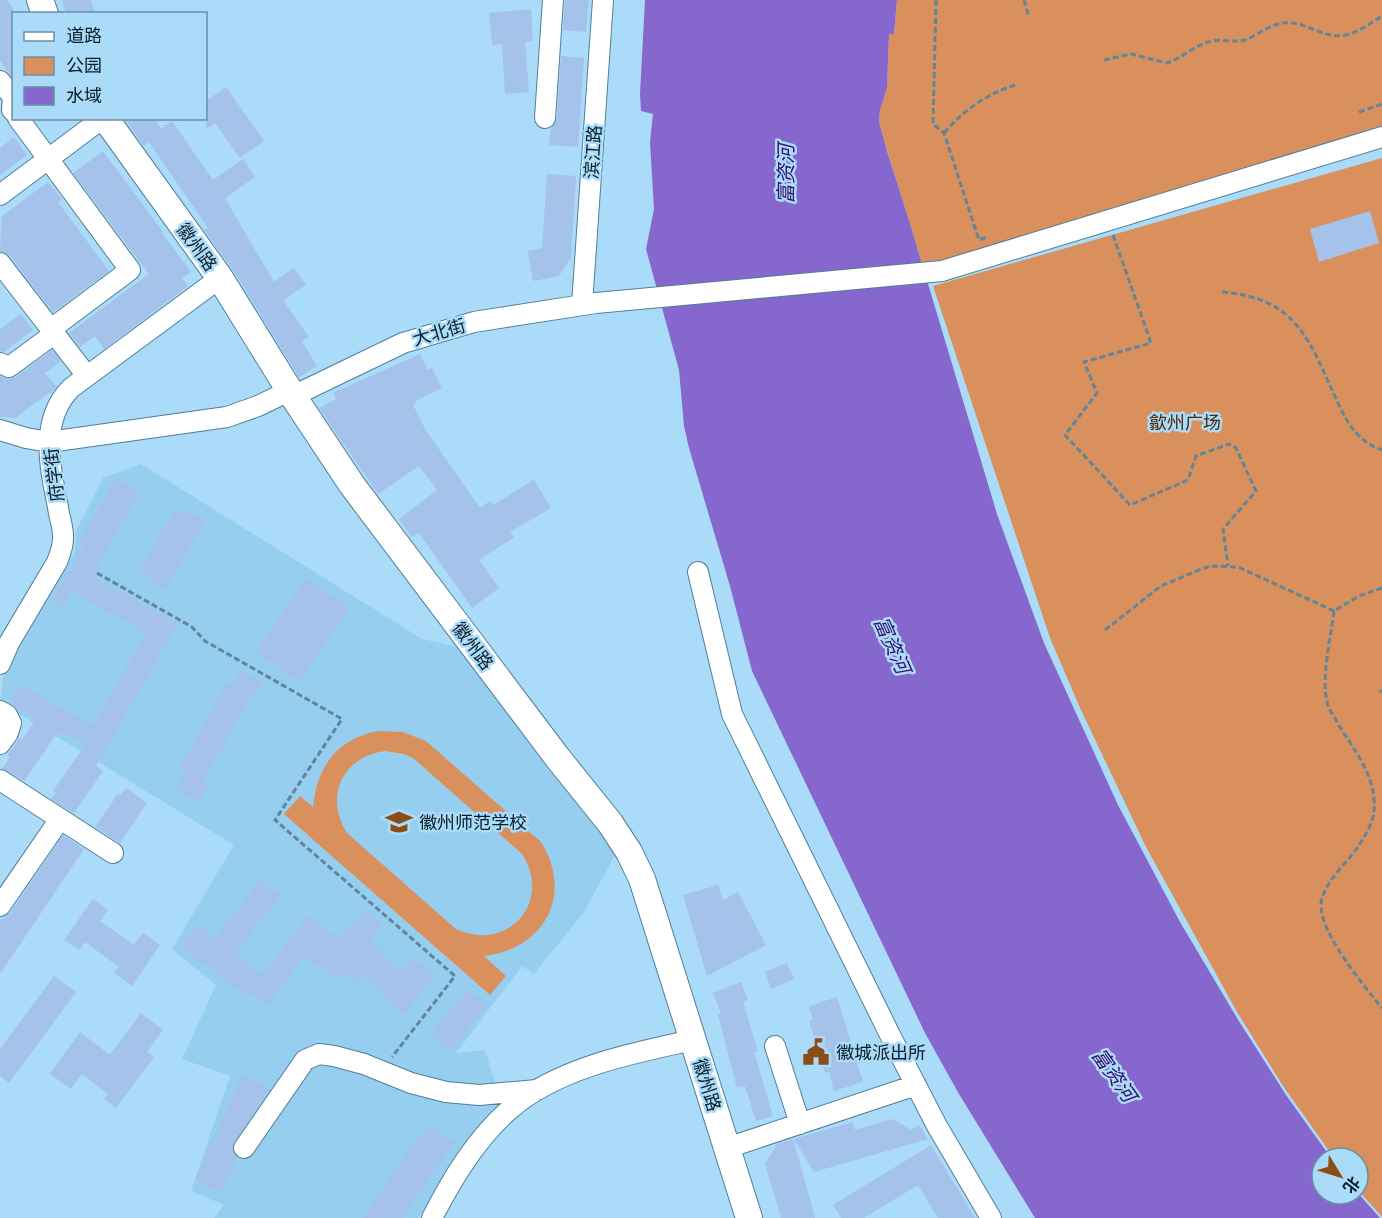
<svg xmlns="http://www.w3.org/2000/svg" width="1382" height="1218" font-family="Raleway,'Noto Sans SC',sans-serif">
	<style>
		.built { fill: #96cef0 }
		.park { fill: #d9905c; fill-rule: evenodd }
		.water { fill: #8667cd }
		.building { fill: #a4c2ea }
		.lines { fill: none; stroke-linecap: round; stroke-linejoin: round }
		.minor-casing { stroke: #507e99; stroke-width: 22 }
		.major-casing { stroke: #507e99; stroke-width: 28 }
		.path { stroke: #62859a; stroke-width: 3; stroke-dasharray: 6 3; stroke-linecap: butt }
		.minor { stroke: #fff; stroke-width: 20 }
		.major { stroke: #fff; stroke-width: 26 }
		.labels { text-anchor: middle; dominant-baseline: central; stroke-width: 5; stroke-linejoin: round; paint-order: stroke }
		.street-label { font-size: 18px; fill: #0a1d28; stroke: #aadbf9 }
		.park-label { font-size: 18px; fill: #4e2706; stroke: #aadbf9 }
		.poi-label { font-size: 18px; fill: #0a1d28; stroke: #aadbf9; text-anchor: start }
		.water-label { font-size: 20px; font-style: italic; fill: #360d6b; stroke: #aadbf9 }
	</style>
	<rect width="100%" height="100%" fill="#aadbf9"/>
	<path class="built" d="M141 464 422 639 464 648 620 846 584 912 534 974 522 966 456 1053 485 1050 501 1102 418 1218H214L224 1205 191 1191 230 1076 182 1059 216 985 172 949 234 845 0 702 5 663 75 552 76 531 103 478Z"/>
	<path class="park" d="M897 0H1382V128L941 264 922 263 887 150 879 121 880 110 887 87 889 34H894Z
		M1382 158V1217L1358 1190V1158H1334L1283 1086 1237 1012 1146 847 1081 710 1050 638 933 286Z
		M378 731 403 732 426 741 541 842C574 895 544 949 484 956L506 976 490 995 284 814 300 796 313 807C317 766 337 739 378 731ZM385 751 404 754 413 758 522 854C553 902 508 953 456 929L347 833C324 797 342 757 385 751Z"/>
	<path class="water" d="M645 0H897L894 34H889L887 88 880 110 879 121 887 151 911 227 997 514 1044 643 1118 805 1180 922 1237 1018 1286 1095 1331 1158H1322V1194L1358 1193 1380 1218H1035L959 1094 925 1033 752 671 730 586 689 448 684 426 679 370 646 249 654 209 650 142 653 114 641 111 640 94Z"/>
	<path class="building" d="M0 0H7L14 9V79L0 61Z
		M62 0H91L95 14H66Z
		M565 0H589L586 32 563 30Z
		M531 9 533 41 525 42 529 92 505 94 502 44 492 45 489 13Z
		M561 56 584 58 578 147 549 145 551 129 557 119Z
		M226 87 264 141 240 158 215 123 206 129V101Z
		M124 118H154L161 129 172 121 213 180 243 159 255 177 225 198 274 282 294 268 306 285 283 300 309 337 302 341 317 366 299 377 233 270 204 230 208 228 149 142 144 146Z
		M14 137 27 155 0 175V148Z
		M103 151 163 232 162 233 191 272 182 278 188 286 104 349 95 336 80 347 69 333 149 274 73 173Z
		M547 174 576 176 571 258 559 276 533 281 528 251 542 248Z
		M48 182 62 199 58 202 109 271 53 312 10 256 0 251 2 216Z
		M1370 211 1379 243 1319 262 1310 229Z
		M21 314 33 330 4 352 0 351V329Z
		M52 350 61 361 45 373 57 387 15 418 0 417V376L10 379 16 377Z
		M420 354 428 370 432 368 442 388 415 401 416 403 413 405 425 429 480 508 490 501 493 505 534 480 551 508 510 532 514 537 479 560 499 588 472 608 419 533 412 537 399 519 437 490 419 466 378 494 319 408 336 399 333 393Z
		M116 478 140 492 92 576 178 624 96 766 103 771 74 813 51 799 56 793 53 791 86 744 65 732 63 735 58 732 24 781 2 769 10 757 7 756 20 738 22 740 36 719 10 703 21 685 93 726 146 633 72 591 62 608 52 602 84 546 78 543Z
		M175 509 188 516 190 512 205 521 165 590 150 581 152 578 139 570Z
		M306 578 350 608 299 682 256 652Z
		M240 670 263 682 255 697 251 695 203 782 208 785 199 803 175 790 185 772 179 769 227 682 232 685Z
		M126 788 147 803 120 843 95 827 118 794 120 796Z
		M63 835 84 849 0 974V921L10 913Z
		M260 880 280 895 235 954 263 975 308 915 338 938 345 930 347 932 366 910 383 925 370 940 383 950 381 953 402 971 413 958 435 977 404 1014 382 995 384 993 365 976 358 984 343 972 336 981 305 955 267 1006 244 989 242 993 180 946 197 925 215 938Z
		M718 885 723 900 738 892 766 945 707 976 683 895Z
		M93 899 108 910 100 921 134 945 143 933 160 945 132 986 114 973 119 967 85 942 79 950 64 940Z
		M787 963 794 979 771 989 765 972Z
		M54 976 76 992 9 1083 0 1076V1049Z
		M741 982 748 1000 743 1002 758 1051 754 1052 773 1116 756 1121 745 1086 737 1088 718 1014 721 1013 713 993Z
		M468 989 488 1006 449 1051 430 1035Z
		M837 997 863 1082 834 1091 829 1072 825 1073 809 1021 813 1020 809 1006Z
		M141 1013 163 1030 147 1052 154 1057 116 1108 104 1099 108 1094 82 1074 71 1089 50 1074 80 1032 110 1055Z
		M242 1075 269 1087 264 1099 234 1142 233 1153 237 1158 221 1192 195 1180Z
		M893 1119 911 1130 919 1125 928 1139 814 1172 794 1139 853 1122 855 1130Z
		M430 1125 455 1142 402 1218H362L417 1138 420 1140Z
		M793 1139 813 1210 815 1218H781L771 1184 765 1164 777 1144Z
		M931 1145 975 1218H938L918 1185 864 1218H841L833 1205Z"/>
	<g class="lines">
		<defs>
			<path id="minor" d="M0 81 13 97 12 110 14 112
				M18 118 130 270 51 329
				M545 118 553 0
				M0 195 103 118
				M0 263 87 376
				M582 305 603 0
				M0 363 9 367 54 334
				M293 396 403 343 474 322 596 303 942 271 1382 137
				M0 430 26 438 49 442 227 417 258 406 289 391
				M698 572 732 714 892 1039 937 1126 991 1218
				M0 664 9 643 57 562C60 554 63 547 63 539 64 529 59 517 58 507 50 468 39 420 71 388L220 278
				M0 711 7 715 11 723 8 733 0 744
				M0 780 113 853
				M0 906 60 819
				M775 1046 800 1124
				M244 1148 305 1060 319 1054 334 1056 364 1064 411 1083 446 1092 479 1095 537 1090
				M727 1148 916 1085
				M432 1218C452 1179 476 1139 509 1110 556 1068 633 1053 693 1040"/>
			<path id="major" d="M40 0 45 14
				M105 118 220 278 293 396 352 485 557 757 610 823 629 852 642 879 749 1218"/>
		</defs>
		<use href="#minor" class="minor-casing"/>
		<use href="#major" class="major-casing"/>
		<path class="path" d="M936 0 933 124 944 133 979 240 987 237
			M1024 0 1029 17
			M1104 60 1131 54 1167 63C1182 58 1194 46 1208 42 1220 38 1233 43 1245 40 1256 36 1266 27 1278 24 1302 17 1322 40 1345 35 1359 32 1371 23 1382 16
			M1359 112 1382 104
			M944 133C964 110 985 95 1015 85
			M1113 235 1151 343 1084 362 1097 393 1065 435 1130 505 1188 480 1196 456 1229 444 1236 448 1256 491 1223 529 1228 566
			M1222 292C1300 298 1310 344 1339 405 1349 426 1359 442 1382 450
			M97 573 192 627 205 641 342 719 275 820 455 976 392 1057
			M1382 588 1359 596 1334 611C1331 636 1321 678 1327 702 1328 709 1334 715 1337 722 1352 748 1371 768 1374 799 1376 815 1370 828 1361 842 1350 861 1329 876 1322 898 1313 926 1365 987 1382 1008
			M1105 630 1161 586 1204 568 1215 566 1238 567 1334 611
			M1379 691H1382"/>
		<use href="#minor" class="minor"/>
		<use href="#major" class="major"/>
	</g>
	<defs>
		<symbol id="school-bare" viewBox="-9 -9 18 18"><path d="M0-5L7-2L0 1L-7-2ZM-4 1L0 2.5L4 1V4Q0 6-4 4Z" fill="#8d4c16" stroke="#aadbf9" stroke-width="2.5" paint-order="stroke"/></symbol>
		<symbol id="civic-bare" viewBox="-9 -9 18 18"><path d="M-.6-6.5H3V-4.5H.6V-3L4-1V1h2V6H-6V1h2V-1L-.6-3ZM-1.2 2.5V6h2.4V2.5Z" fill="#8d4c16" stroke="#aadbf9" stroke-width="2.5" paint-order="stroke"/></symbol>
	</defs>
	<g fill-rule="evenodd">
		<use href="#school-bare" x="380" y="803" width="38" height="38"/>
		<use href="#civic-bare" x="797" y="1033" width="38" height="38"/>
	</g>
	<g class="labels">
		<g class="street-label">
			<text transform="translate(593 152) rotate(-86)">滨江路</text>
			<text transform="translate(197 247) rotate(54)">徽州路</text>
			<text transform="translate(439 332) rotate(-16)">大北街</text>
			<text transform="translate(54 475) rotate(-97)">府学街</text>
			<text transform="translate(473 646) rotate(53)">徽州路</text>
			<text transform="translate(707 1085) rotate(73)">徽州路</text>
		</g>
		<g class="park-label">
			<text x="1185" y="422">歙州广场</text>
		</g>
		<g class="poi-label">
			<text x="419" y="822">徽州师范学校</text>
			<text x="836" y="1052">徽城派出所</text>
		</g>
		<g class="water-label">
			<text transform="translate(786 174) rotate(-90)">富资河</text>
			<text transform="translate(892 645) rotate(66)">富资河</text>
			<text transform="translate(1114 1075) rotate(55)">富资河</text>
		</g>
	</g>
	<rect x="12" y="12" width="195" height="108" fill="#aadbf9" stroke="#6a8fa5" stroke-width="1.5"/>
	<rect x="24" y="32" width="30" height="9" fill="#ffffff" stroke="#6a8fa5" stroke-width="1.5"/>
	<text x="66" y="42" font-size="18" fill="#0a1d28">道路</text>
	<rect x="24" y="57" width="30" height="18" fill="#d9905c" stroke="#6a8fa5" stroke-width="1.5"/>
	<text x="66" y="72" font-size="18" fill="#0a1d28">公园</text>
	<rect x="24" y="87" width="30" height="18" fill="#8667cd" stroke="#6a8fa5" stroke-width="1.5"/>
	<text x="66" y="102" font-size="18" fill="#0a1d28">水域</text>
	<g transform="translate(1340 1176) rotate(128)"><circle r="28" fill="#aadbf9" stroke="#6a8fa5" stroke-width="1.5"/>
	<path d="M0-4.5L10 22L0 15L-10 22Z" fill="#8d4c16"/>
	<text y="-9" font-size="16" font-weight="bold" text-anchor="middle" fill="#0a1d28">北</text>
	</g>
</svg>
